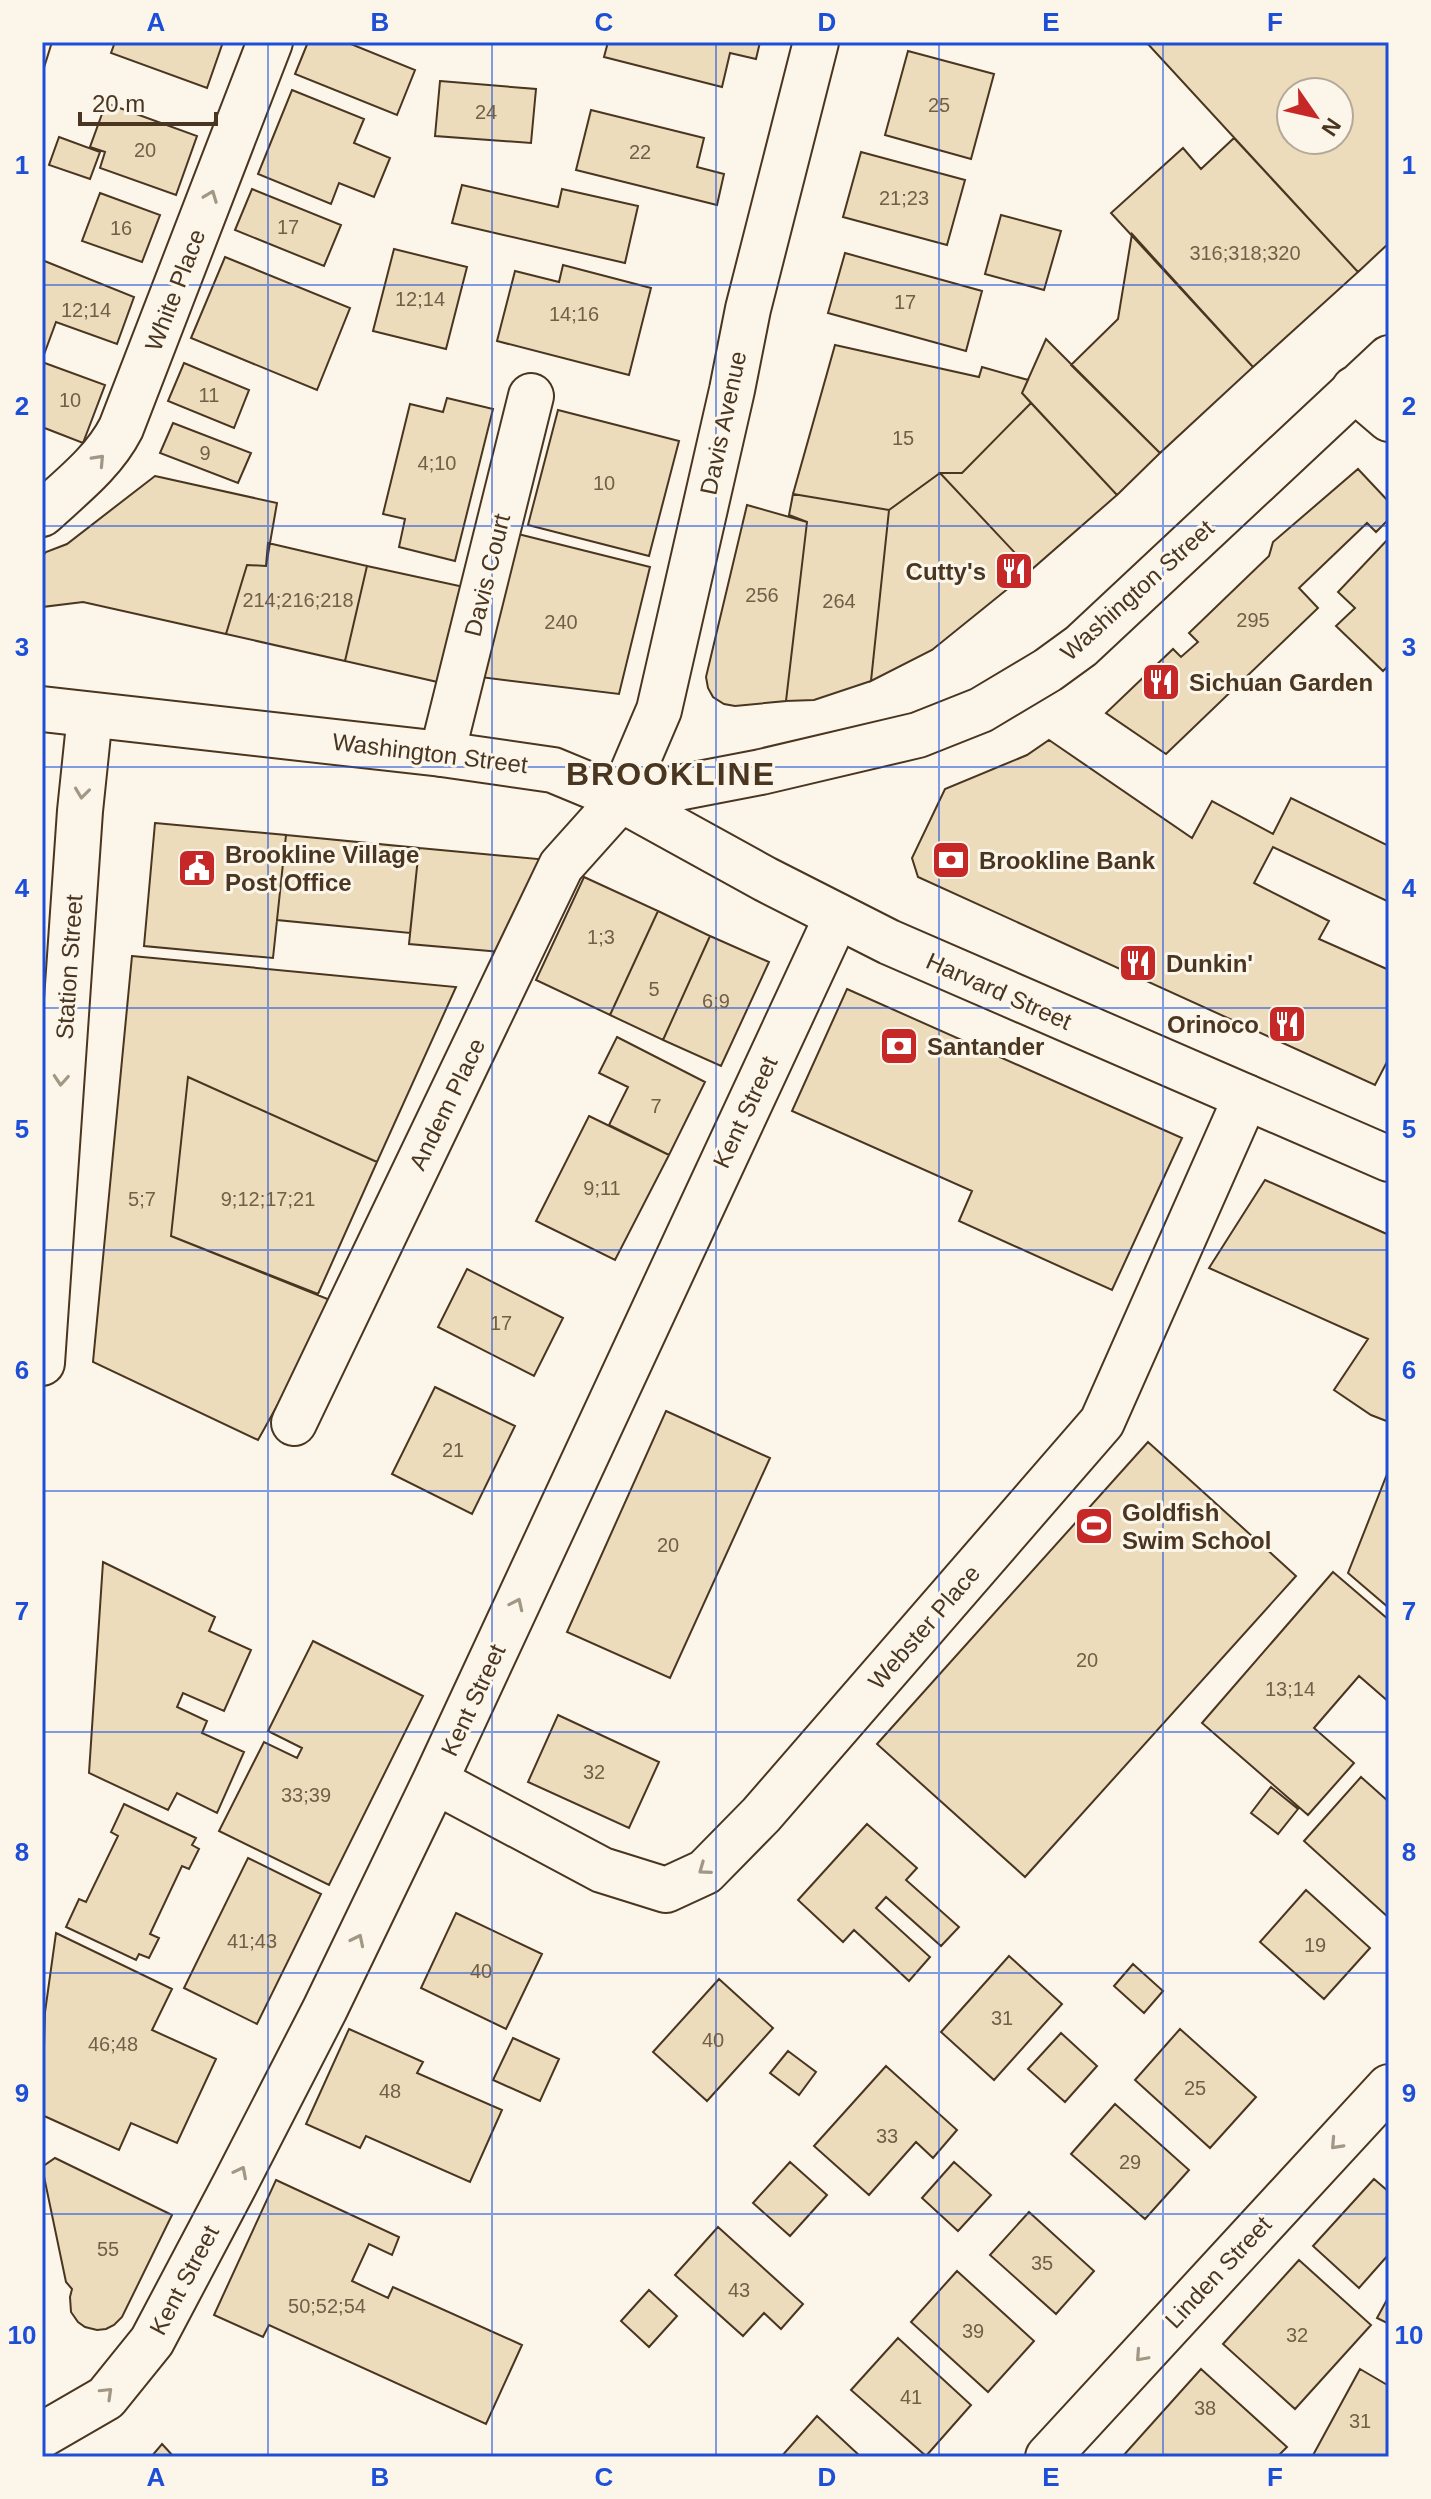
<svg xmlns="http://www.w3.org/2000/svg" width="1431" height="2499" font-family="Helvetica,sans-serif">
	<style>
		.building { fill: #ecdcbc; stroke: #4a3520; stroke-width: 2; fill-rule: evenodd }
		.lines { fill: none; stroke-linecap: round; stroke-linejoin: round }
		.minor-casing { stroke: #4a3520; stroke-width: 48 }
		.major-casing { stroke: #4a3520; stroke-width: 48 }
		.minor { stroke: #fbf6e9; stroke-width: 44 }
		.major { stroke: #fbf6e9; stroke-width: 44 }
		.tram { stroke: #4a3520; stroke-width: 2 }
		.oneway { stroke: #a29684 }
		.grid { fill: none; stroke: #1d4ed8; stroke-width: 2; stroke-opacity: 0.55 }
		.labels { text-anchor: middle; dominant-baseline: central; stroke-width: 6; stroke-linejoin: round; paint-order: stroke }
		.number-label { font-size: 20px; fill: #725f47 }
		.street-label { font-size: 24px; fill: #4a3520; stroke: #fbf6e9 }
		.poi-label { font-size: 24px; font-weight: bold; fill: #4a3520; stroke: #fbf6e9; text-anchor: start }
		.district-label { font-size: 32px; font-weight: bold; letter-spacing: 2px; fill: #4a3520; stroke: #fbf6e9 }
		.neatline { fill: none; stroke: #1d4ed8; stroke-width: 3 }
		.grid-label { font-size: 26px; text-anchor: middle; font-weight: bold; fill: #1d4ed8 }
	</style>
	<rect width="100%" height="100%" fill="#fbf6e9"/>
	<path class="building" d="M115 42H223L207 88 111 53Z
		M308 42H346L415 70 397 115 295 74Z
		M608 42H760L756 59 730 53 722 87 604 57Z
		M1146 42H1387L1389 44V243L1358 272ZM1291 92H1339V140H1291Z
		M908 51 994 74 971 159 885 135Z
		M440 81 536 89 531 143 435 136Z
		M292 90 364 119 354 143 390 158 374 197 339 183 331 204 258 174Z
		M106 103 197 136 176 195 100 168 105 152 90 147Z
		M591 110 704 138 697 167 724 174 717 205 576 170Z
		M59 137 100 152 90 179 49 165Z
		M1234 138 1358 272 1253 367 1111 213 1183 148 1201 169Z
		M861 152 965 180 947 245 843 217Z
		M462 185 558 207 562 189 638 206 625 263 452 223Z
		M252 189 341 225 324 266 235 230Z
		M100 193 160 215 142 262 82 241Z
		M1001 215 1061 231 1044 290 985 274Z
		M1132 234 1253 367 1160 453 1071 365 1118 319Z
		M394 249 467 267 446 349 373 331Z
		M845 253 982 291 966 351 828 313Z
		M225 257 350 308 317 390 191 338Z
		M42 260 134 297 117 344 56 322 42 360Z
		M563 265 651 288 629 375 497 341 515 271 559 282Z
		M1046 339 1160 453 1117 495 1022 393Z
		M835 345 979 377 982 367 1028 380 1022 393 1031 403 962 473H940L889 510 793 494Z
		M42 362 105 385 83 443 42 427 44 416 42 415Z
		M184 363 249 390 234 428 168 401Z
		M447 398 493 409 455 561 399 547 405 519 383 514 410 404 443 412Z
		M1031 403 1117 495 1031 570 940 473H962Z
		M558 410 679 441 649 556 528 525Z
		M173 423 251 453 238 483 160 453Z
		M1358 469 1389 502V519L1376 532 1367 523 1299 588 1318 608 1166 754 1106 713 1173 649 1181 657 1198 642 1189 633 1269 556 1273 542Z
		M940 473 1031 570 932 650 871 681 889 510Z
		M155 476 277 503 266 566 247 565 226 634 83 602 42 607V557L46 552 67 544Z
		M793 494 889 510 871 681 814 700 786 701 807 522 789 515Z
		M747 505 807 522 786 701 735 706 724 704 713 697 708 688 706 677Z
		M510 532 650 567 619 694 472 676Z
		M1389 538V665L1383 671 1336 626 1355 608 1338 592Z
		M268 543 367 566 345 661 226 634 247 565 266 566Z
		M367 566 464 587 442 683 345 661Z
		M1049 740 1192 838 1212 801 1273 834 1291 798 1389 846V902L1273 847 1254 883 1329 921 1319 939 1389 970V1058L1375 1085 918 877 912 858 945 789 1027 755Z
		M155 823 286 835 273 958 144 946Z
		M286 835 419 848 410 933 277 920Z
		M419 848 549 860 512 953 409 944Z
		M584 877 658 911 610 1015 536 980Z
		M658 911 710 936 663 1040 610 1015Z
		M710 936 769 962 721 1066 663 1040Z
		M132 956 456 987 377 1162 188 1077 171 1236 335 1302 258 1440 93 1362Z
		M847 989 1182 1138 1112 1290 959 1221 972 1191 792 1111Z
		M617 1037 705 1082 669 1155 609 1125 628 1087 599 1073Z
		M188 1077 377 1162 318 1294 171 1236Z
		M589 1116 669 1155 615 1260 536 1221Z
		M1265 1180 1389 1235V1422L1371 1415 1334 1390 1368 1339 1209 1268Z
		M467 1269 563 1318 534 1376 438 1327Z
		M435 1387 515 1426 472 1514 392 1474Z
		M666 1411 770 1458 670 1678 567 1632Z
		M1148 1442 1296 1576 1025 1877 877 1744Z
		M1389 1469V1608L1348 1573Z
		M103 1562 215 1617 209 1631 251 1650 224 1711 183 1693 177 1707 207 1721 202 1733 244 1752 217 1813 177 1793 168 1810 89 1773Z
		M1333 1572 1389 1620V1702L1359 1676 1314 1728 1354 1763 1308 1815 1202 1723Z
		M313 1641 423 1696 329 1885 219 1831 264 1742 297 1758 302 1748 268 1731Z
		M558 1715 659 1762 629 1828 528 1782Z
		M1361 1777 1389 1802V1918L1304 1841Z
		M1271 1787 1298 1809 1278 1834 1251 1813Z
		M124 1804 196 1838 192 1845 199 1849 189 1869 182 1866 150 1934 159 1938 149 1958 139 1954 136 1960 66 1927 79 1899 86 1902 118 1836 111 1832Z
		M867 1824 917 1868 906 1880 959 1927 941 1946 886 1897 876 1908 930 1957 909 1981 854 1930 843 1942 798 1900Z
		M248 1858 321 1894 257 2024 184 1988Z
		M1306 1890 1370 1948 1324 1999 1260 1942Z
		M456 1913 542 1954 506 2029 421 1988Z
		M56 1933 172 1989 152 2030 216 2059 177 2143 131 2123 119 2150 42 2115 45 2012Z
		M1009 1956 1062 2004 994 2080 941 2032Z
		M1133 1964 1163 1991 1144 2013 1114 1986Z
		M719 1979 773 2028 707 2101 653 2052Z
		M349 2029 423 2062 417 2073 502 2110 470 2182 366 2136 360 2148 306 2124Z
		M1180 2029 1256 2097 1210 2148 1135 2080Z
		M1061 2033 1097 2066 1065 2102 1028 2069Z
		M513 2038 559 2059 540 2101 493 2080Z
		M788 2051 816 2072 799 2095 770 2073Z
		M886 2066 957 2130 933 2158 916 2142 869 2195 814 2146Z
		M1115 2104 1189 2170 1145 2219 1071 2154Z
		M55 2158 172 2215 122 2317 114 2325 106 2329 97 2330 85 2327 78 2322 71 2312 70 2297 72 2289 66 2282 42 2167Z
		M790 2162 827 2195 790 2236 753 2203Z
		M954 2162 991 2195 958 2231 922 2198Z
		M1374 2179 1389 2192V2254L1359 2288 1313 2246Z
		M276 2180 399 2237 392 2255 369 2244 352 2281 388 2298 393 2287 522 2345 486 2424 269 2325 263 2337 214 2315Z
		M1029 2212 1094 2271 1056 2314 990 2255Z
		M718 2227 803 2304 781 2329 764 2313 743 2336 675 2275Z
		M1299 2260 1371 2325 1295 2409 1223 2344Z
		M957 2271 1034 2341 988 2392 911 2322Z
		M649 2290 677 2316 649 2347 621 2321Z
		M1389 2296V2324L1377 2318Z
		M898 2338 971 2405 926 2456 851 2390Z
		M1201 2369 1287 2447 1277 2457H1122Z
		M1360 2369 1389 2386V2457H1312Z
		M817 2416 861 2457H781Z
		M162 2444 174 2457H151Z"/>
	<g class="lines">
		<defs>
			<path id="minor" d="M1354 389 1389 419
				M42 514C71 487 103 463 121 428L270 42
				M442 754 531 396
				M42 1363 80 811 90 715
				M294 1423 561 866 621 799 659 710 732 390 748 309 816 42
				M435 1781 602 1870 666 1890 705 1872 761 1815 1102 1422 1246 1097
				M42 2435 106 2398 152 2341 235 2184 325 2009 435 1781 837 916
				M1048 2457 1389 2087"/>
			<path id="major" d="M42 709 442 754 553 770 611 794 765 879 889 942 1389 1159
				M621 799 761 772 918 735 981 710 1048 670 1081 646 1389 358"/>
		</defs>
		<use href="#minor" class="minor-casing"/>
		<use href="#major" class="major-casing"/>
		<use href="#minor" class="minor"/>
		<use href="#major" class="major"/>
		<path class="tram" d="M42 74 52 42"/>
	</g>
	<defs><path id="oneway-chevron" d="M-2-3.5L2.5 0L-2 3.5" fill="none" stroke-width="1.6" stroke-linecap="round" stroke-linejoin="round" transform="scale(2)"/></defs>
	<g class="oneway">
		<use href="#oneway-chevron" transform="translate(211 196) rotate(-69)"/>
		<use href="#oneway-chevron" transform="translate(99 460) rotate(-47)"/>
		<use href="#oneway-chevron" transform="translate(82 793) rotate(97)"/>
		<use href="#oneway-chevron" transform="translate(61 1080) rotate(94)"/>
		<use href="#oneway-chevron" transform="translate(517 1604) rotate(-65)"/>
		<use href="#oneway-chevron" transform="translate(704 1869) rotate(144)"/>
		<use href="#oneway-chevron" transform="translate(358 1940) rotate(-64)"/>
		<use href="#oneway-chevron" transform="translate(1336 2144) rotate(133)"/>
		<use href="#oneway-chevron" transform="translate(241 2172) rotate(-63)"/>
		<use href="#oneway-chevron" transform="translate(1141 2356) rotate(132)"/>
		<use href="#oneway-chevron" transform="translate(107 2393) rotate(-44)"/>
	</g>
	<path class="grid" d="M268 42V2457M492 42V2457M716 42V2457M939 42V2457M1163 42V2457M42 285H1389M42 526H1389M42 767H1389M42 1008H1389M42 1250H1389M42 1491H1389M42 1732H1389M42 1973H1389M42 2214H1389"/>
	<defs>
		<symbol id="restaurant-square" viewBox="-11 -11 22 22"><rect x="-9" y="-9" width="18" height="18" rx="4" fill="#c62828" stroke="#fbf6e9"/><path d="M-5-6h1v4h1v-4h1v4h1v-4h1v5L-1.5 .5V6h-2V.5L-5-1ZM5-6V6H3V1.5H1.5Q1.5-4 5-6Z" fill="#fff"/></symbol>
		<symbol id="bank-square" viewBox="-11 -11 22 22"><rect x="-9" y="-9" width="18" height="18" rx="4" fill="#c62828" stroke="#fbf6e9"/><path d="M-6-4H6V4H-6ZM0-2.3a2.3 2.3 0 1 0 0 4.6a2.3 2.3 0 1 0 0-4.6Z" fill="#fff"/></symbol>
		<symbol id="civic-square" viewBox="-11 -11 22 22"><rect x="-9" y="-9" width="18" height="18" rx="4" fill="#c62828" stroke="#fbf6e9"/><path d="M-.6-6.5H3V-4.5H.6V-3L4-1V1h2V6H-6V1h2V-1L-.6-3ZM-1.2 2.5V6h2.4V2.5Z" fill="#fff"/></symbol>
		<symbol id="stadium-square" viewBox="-11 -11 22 22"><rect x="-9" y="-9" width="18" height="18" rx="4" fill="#c62828" stroke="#fbf6e9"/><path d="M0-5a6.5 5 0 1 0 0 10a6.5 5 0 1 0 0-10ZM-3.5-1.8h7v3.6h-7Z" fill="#fff"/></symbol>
	</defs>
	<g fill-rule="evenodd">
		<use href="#restaurant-square" x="992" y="549" width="44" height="44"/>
		<use href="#restaurant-square" x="1139" y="660" width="44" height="44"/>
		<use href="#bank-square" x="929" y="838" width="44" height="44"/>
		<use href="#civic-square" x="175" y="846" width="44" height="44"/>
		<use href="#restaurant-square" x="1116" y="941" width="44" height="44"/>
		<use href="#restaurant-square" x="1265" y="1002" width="44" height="44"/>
		<use href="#bank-square" x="877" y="1024" width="44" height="44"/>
		<use href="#stadium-square" x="1072" y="1504" width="44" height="44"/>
	</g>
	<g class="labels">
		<g class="number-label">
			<text x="939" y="105">25</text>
			<text x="486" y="112">24</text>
			<text x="145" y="150">20</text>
			<text x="640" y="152">22</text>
			<text x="904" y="198">21;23</text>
			<text x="288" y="227">17</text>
			<text x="121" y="228">16</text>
			<text x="1245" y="253">316;318;320</text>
			<text x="420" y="299">12;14</text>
			<text x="905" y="302">17</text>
			<text x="86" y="310">12;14</text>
			<text x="574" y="314">14;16</text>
			<text x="209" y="395">11</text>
			<text x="70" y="400">10</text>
			<text x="903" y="438">15</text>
			<text x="205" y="453">9</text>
			<text x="437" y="463">4;10</text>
			<text x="604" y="483">10</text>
			<text x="762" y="595">256</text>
			<text x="298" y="600">214;216;218</text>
			<text x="839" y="601">264</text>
			<text x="1253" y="620">295</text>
			<text x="561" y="622">240</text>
			<text x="601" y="937">1;3</text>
			<text x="654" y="989">5</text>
			<text x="716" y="1001">6;9</text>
			<text x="656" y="1106">7</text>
			<text x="602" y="1188">9;11</text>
			<text x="142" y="1199">5;7</text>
			<text x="268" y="1199">9;12;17;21</text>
			<text x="501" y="1323">17</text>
			<text x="453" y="1450">21</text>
			<text x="668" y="1545">20</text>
			<text x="1087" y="1660">20</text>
			<text x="1290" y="1689">13;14</text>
			<text x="594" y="1772">32</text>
			<text x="306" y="1795">33;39</text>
			<text x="252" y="1941">41;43</text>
			<text x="1315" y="1945">19</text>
			<text x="481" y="1971">40</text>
			<text x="1002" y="2018">31</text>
			<text x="713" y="2040">40</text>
			<text x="113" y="2044">46;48</text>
			<text x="1195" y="2088">25</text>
			<text x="390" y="2091">48</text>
			<text x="887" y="2136">33</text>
			<text x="1130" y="2162">29</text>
			<text x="108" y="2249">55</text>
			<text x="1042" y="2263">35</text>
			<text x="739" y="2290">43</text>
			<text x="327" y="2306">50;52;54</text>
			<text x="973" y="2331">39</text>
			<text x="1297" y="2335">32</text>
			<text x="911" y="2397">41</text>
			<text x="1205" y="2408">38</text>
			<text x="1360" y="2421">31</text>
		</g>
		<g class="street-label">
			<text transform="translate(175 290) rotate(-69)">White Place</text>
			<text transform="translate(723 423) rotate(-78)">Davis Avenue</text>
			<text transform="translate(487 575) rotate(-76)">Davis Court</text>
			<text transform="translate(1137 590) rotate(-42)">Washington Street</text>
			<text transform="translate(430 753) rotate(7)">Washington Street</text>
			<text transform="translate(69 967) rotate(-86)">Station Street</text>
			<text transform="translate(999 991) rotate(24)">Harvard Street</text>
			<text transform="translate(447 1104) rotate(-64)">Andem Place</text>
			<text transform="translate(745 1112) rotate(-65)">Kent Street</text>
			<text transform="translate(924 1627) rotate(-49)">Webster Place</text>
			<text transform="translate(473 1700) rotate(-65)">Kent Street</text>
			<text transform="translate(1218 2272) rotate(-47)">Linden Street</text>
			<text transform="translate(184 2280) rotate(-62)">Kent Street</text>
		</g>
		<g class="poi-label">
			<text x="986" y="571" text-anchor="end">Cutty's</text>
			<text x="1189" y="682">Sichuan Garden</text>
			<text x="225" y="854">Brookline Village<tspan x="225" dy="28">Post Office</tspan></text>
			<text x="979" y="860">Brookline Bank</text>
			<text x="1166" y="963">Dunkin'</text>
			<text x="1259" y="1024" text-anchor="end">Orinoco</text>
			<text x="927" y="1046">Santander</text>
			<text x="1122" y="1512">Goldfish<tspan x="1122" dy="28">Swim School</tspan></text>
		</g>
		<g class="district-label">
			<text x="671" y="774">BROOKLINE</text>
		</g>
	</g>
	<rect width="1431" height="2499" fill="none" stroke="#fbf6e9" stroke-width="88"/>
	<g transform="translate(1315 116) rotate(124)"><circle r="38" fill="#fbf6e9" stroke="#b4a999" stroke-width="2"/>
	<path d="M0-6L14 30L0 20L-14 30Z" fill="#c62828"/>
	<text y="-12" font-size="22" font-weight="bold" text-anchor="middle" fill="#4a3520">N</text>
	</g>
	<path d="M80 112v12h136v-12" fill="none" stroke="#4a3520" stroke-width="4"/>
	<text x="92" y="112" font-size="24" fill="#4a3520" stroke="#fbf6e9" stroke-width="6" paint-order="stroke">20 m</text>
	<rect x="44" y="44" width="1343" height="2411" class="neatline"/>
	<g class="grid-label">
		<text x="156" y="31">A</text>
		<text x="380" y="31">B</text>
		<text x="604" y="31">C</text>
		<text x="827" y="31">D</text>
		<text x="1051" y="31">E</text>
		<text x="1275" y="31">F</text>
		<text x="22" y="174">1</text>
		<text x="1409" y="174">1</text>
		<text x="22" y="415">2</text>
		<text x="1409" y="415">2</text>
		<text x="22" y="656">3</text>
		<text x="1409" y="656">3</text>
		<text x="22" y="897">4</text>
		<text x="1409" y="897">4</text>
		<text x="22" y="1138">5</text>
		<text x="1409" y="1138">5</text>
		<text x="22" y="1379">6</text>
		<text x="1409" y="1379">6</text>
		<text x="22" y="1620">7</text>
		<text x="1409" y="1620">7</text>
		<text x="22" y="1861">8</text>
		<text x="1409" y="1861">8</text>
		<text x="22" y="2102">9</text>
		<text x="1409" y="2102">9</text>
		<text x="22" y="2344">10</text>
		<text x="1409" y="2344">10</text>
		<text x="156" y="2486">A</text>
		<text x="380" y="2486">B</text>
		<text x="604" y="2486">C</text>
		<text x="827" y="2486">D</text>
		<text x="1051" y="2486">E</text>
		<text x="1275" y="2486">F</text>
	</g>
</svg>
